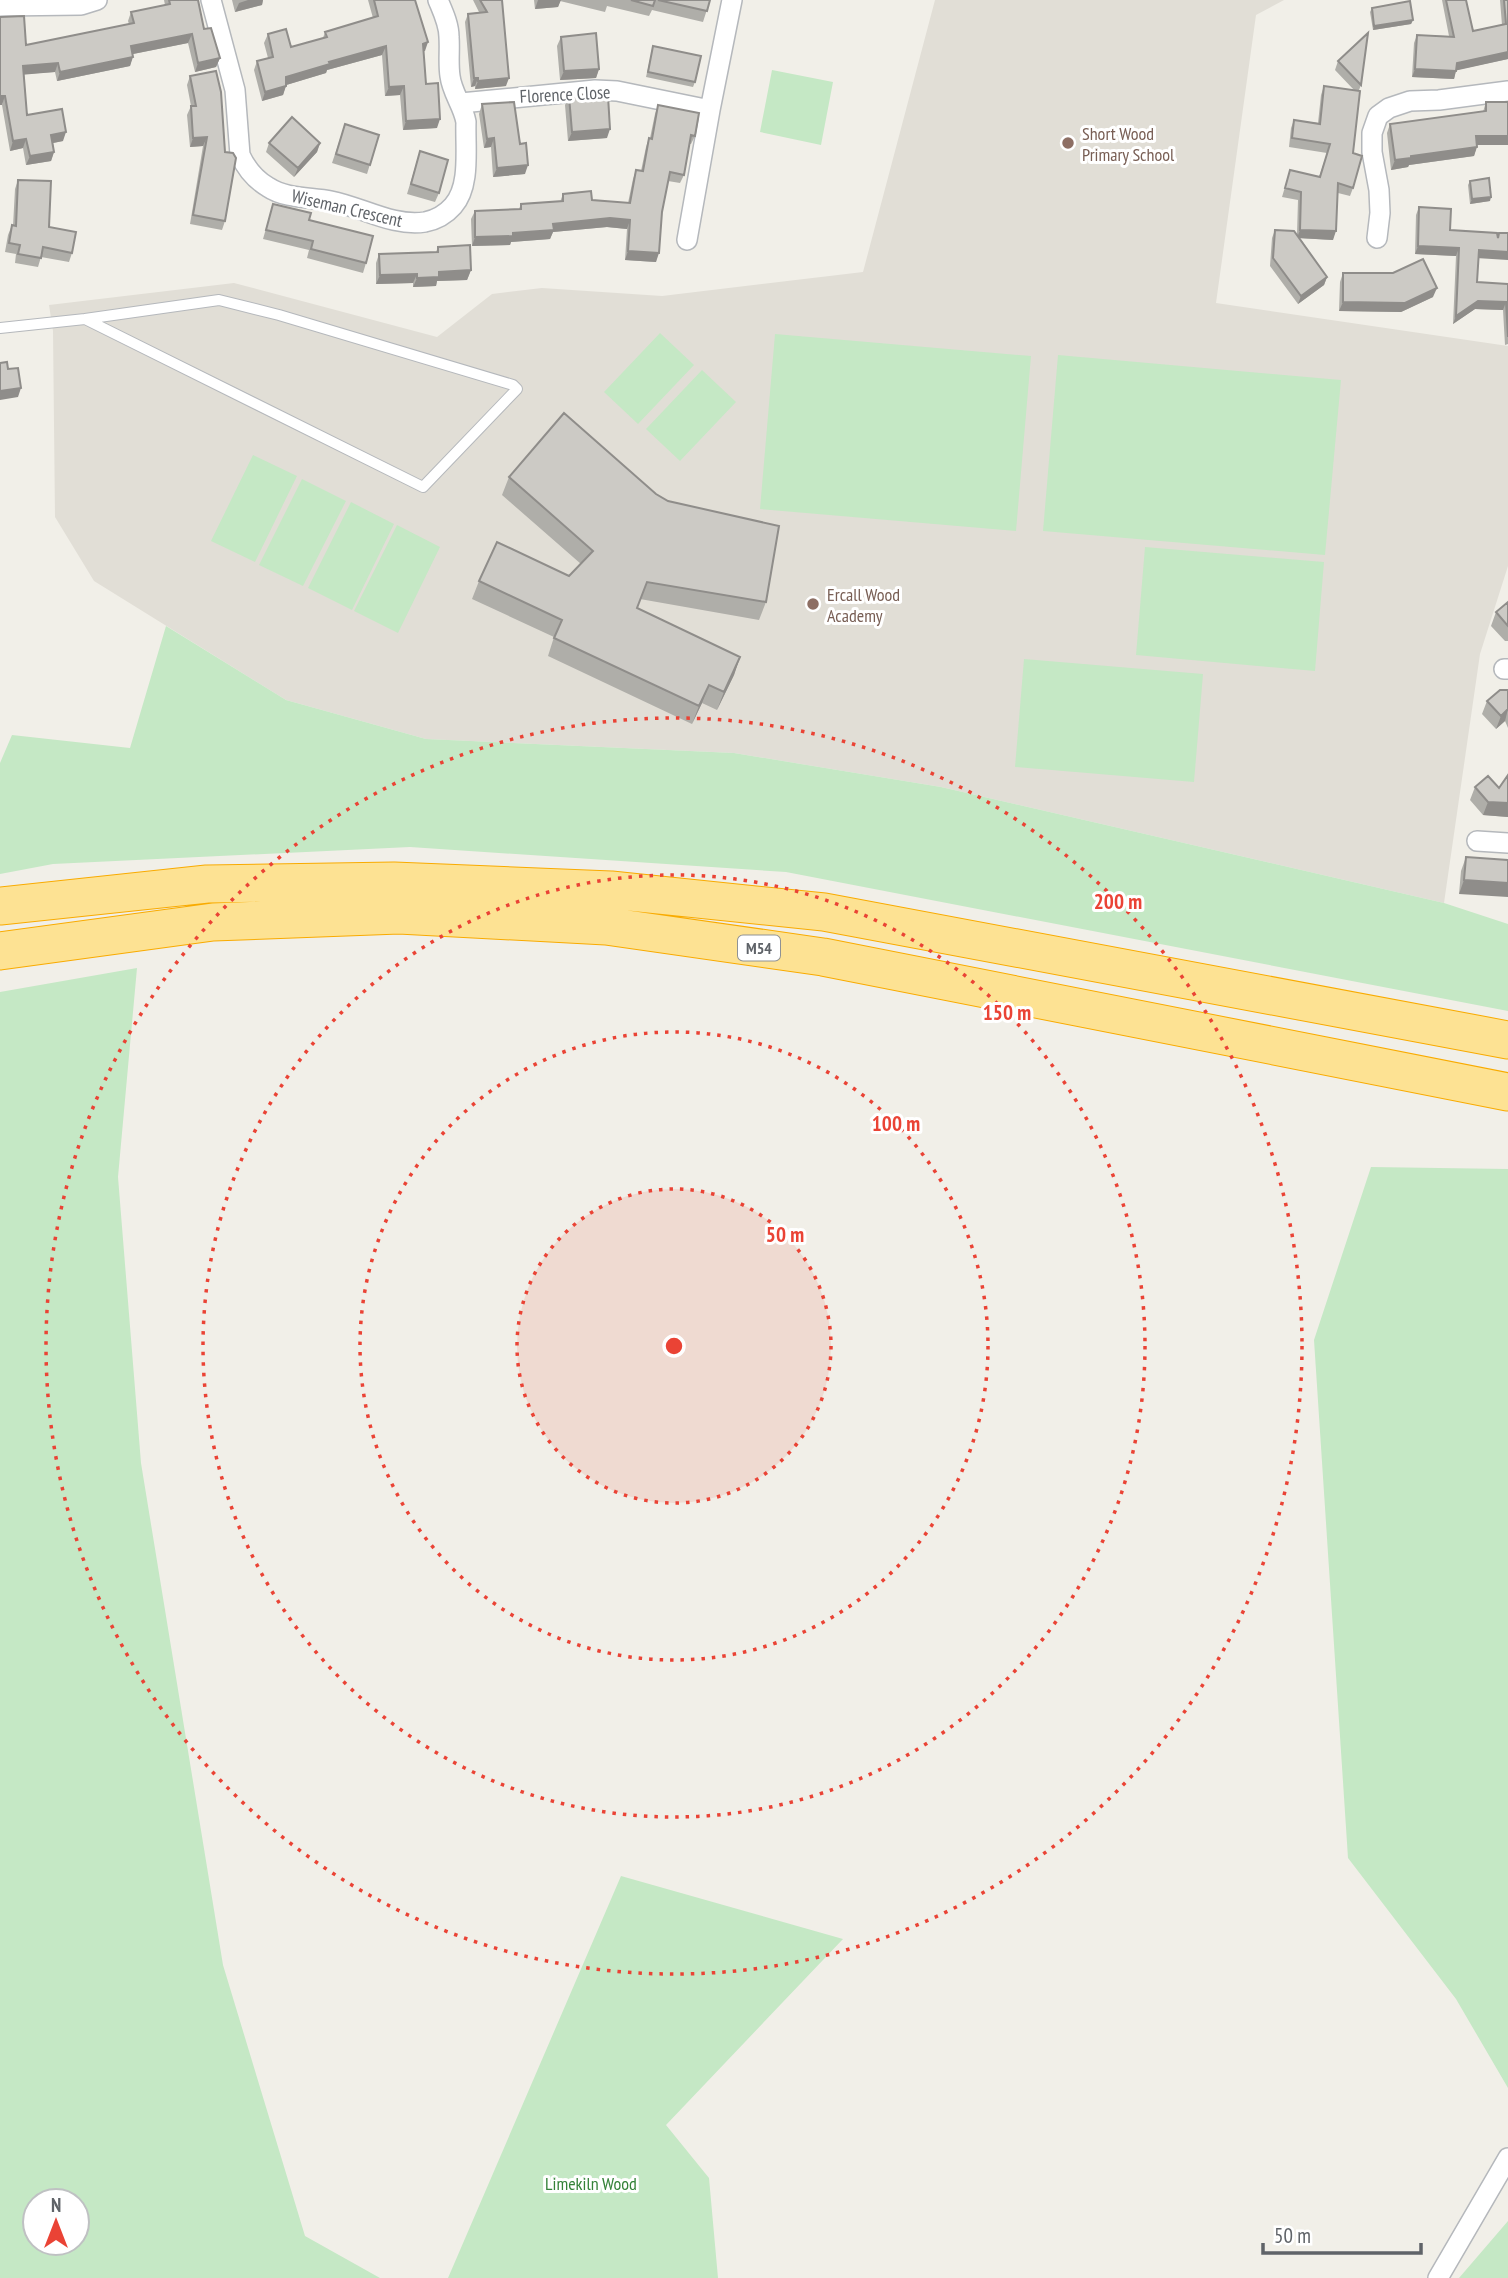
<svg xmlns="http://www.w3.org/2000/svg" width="1508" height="2278" font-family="'PT Sans Narrow',sans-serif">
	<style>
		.education { fill: #e1ded6 }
		.green { fill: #c5e8c5; fill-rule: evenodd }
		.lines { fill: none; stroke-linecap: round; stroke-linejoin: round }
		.service-casing { stroke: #b5b8bc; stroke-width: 12 }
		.minor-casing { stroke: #b5b8bc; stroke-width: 22 }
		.motorway-casing { stroke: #f9ab00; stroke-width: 39 }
		.service { stroke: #fff; stroke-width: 10 }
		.minor { stroke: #fff; stroke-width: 19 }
		.motorway { stroke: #fde293; stroke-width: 37 }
		.wall { fill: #afaea9 }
		.shaded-wall { fill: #8f8d8a }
		.building { fill: #cccac5; stroke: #8f8d8a; stroke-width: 2 }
		.ring { fill: none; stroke: #ea4335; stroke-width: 3.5; stroke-dasharray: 3.5 7 }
		.education-dot { fill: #8d6e63; stroke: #fff; stroke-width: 2.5 }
		.labels { text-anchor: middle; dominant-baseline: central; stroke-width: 6; stroke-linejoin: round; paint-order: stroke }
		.shield { fill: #fff; stroke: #8f9295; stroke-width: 2 }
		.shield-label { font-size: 16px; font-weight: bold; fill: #5f6368 }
		.street-label { font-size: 18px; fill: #5f6368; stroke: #fff }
		.education-label { font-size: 18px; fill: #785e54; stroke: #fff; text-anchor: start }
		.park-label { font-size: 18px; fill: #348238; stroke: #fff }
		.centre { fill: #ea4335; stroke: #fff; stroke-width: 3.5 }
		.ring-label { font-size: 21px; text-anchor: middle; font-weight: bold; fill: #ea4335; stroke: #fff; stroke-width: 6; stroke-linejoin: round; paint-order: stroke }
	</style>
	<rect width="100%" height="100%" fill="#f1efe8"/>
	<path class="education" d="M935 0H1284L1256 15 1216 303 1508 346V566L1480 654 1444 903 941 787 734 753 426 739 286 700 94 581 55 517 53 331 49 305 234 283 437 337 492 294 542 288 662 296 863 272Z"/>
	<path class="green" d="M772 70 833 82 821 145 760 132Z
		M660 333 694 365 638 424 604 392Z
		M775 334 1031 356 1016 531 760 509Z
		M1058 355 1341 380 1325 555 1043 531Z
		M702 370 736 402 680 461 646 429Z
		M253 455 297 476 255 562 211 541Z
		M302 479 346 501 303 586 259 565Z
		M351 502 394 524 352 610 308 588Z
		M397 525 440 547 398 633 354 611Z
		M1145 547 1324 562 1315 671 1136 655Z
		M166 626 286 700 426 739 734 753 941 787 1444 903 1508 924V1011L786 872 410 847 53 864 0 874V763L12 735 130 748Z
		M1024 659 1203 674 1194 782 1015 767Z
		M137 968 118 1177 141 1463 223 1965 305 2236 380 2278H0V992ZM35 2201H77V2243H35Z
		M1371 1167 1508 1169V2088L1456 1999 1348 1858 1314 1340Z
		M621 1876 843 1939 666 2125 709 2178 718 2278H448Z
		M1508 2221V2278H1459Z"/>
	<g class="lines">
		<defs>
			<path id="service" d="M219 300 279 315 513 385 517 389 423 487 85 319Z
				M0 328 85 319"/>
			<path id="minor" d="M211 0 235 90 240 155C246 168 256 180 268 187 286 199 310 197 331 201 362 207 393 227 425 222 435 220 446 214 453 206 471 186 465 148 466 122 463 105 452 93 450 76 448 63 450 50 449 37 449 24 443 12 438 0
				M0 6 81 5 97 0
				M461 103 595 90 617 91 710 110 732 0
				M1377 238 1380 213 1379 190 1372 152V133L1378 116 1389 108 1410 101 1439 100 1508 91
				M687 240 710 110
				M1504 669H1508
				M1477 841 1508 843
				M1438 2278 1508 2158"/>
			<path id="motorway" d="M0 906 207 884 394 881 611 890 824 912 1508 1040
				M0 951 213 922 399 915 606 926 823 957 1508 1092"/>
		</defs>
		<use href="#service" class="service-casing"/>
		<use href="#minor" class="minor-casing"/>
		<use href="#motorway" class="motorway-casing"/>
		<use href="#service" class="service"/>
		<use href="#minor" class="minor"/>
		<use href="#motorway" class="motorway"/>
	</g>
	<path class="wall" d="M164 0H198L204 29 220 58 216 67 195 72 188 43 133 54 130 66 57 81 55 72 24 74 27 115 63 141 53 143 54 152 51 161 26 165 23 148 10 151 2 105 24 16 26 45 129 24 128 21 131 12 165 5Z
		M232 0H263L262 5 235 12Z
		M368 0H415L425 51H423L426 84 437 128 403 130 400 95 385 96 382 55 327 70 326 73 286 85 283 95 262 101 254 70 257 61 268 58 264 43 268 34 291 47 323 38 325 32 373 18Z
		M473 0H502L506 86 475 89V86L471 87 465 22 468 14 479 12Z
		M534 0H710L703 22 652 10 649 16 607 6 605 12 560 1 558 7 535 9Z
		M1442 0H1466L1473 31 1502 25 1500 0H1508V59L1456 70 1454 79 1412 77 1414 43 1417 35 1449 36Z
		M1372 8 1413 20 1411 24 1373 30 1370 12Z
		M561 37 599 69 596 78 560 80 557 46Z
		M653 46 695 82 693 87 646 77Z
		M1338 61 1361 85 1359 90 1353 153V188L1350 196 1338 193 1333 240 1300 238 1327 277 1324 285 1298 304 1270 266 1272 238 1275 230 1297 234 1298 200 1282 197 1290 170 1319 177 1327 153 1289 147 1291 128 1294 120 1318 123 1321 95 1324 86 1354 90 1335 70Z
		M216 71 225 221 222 230 190 224 203 146 190 147 187 115 191 106 187 85 190 76Z
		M569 96 601 97 607 138 568 141 565 105Z
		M1486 102 1508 145H1477L1474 156 1409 165 1408 167 1391 170 1387 133 1390 124 1483 112Z
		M482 104 520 144 525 174 493 177 491 147 484 148 479 114Z
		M658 105 695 136 691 144H689L684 175 680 183 668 181 662 212 656 262 625 260 627 229 607 227 553 232 550 239 511 242 510 245 472 246 471 219 475 211 519 209 521 204 560 202 563 194 592 200 628 203 633 179 636 170 641 171 646 147 649 138H650L655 114Z
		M345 124 379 135 367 174 332 163Z
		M269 143H320L317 152 294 177 266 152Z
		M420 151 439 193 435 202 407 194Z
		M18 180 49 227 72 253 69 262 41 257 38 267 15 263 16 254 5 252 8 235 12 225 13 226 15 189Z
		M1470 181 1490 201 1470 204 1468 185Z
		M273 204 309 220 366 263 363 273 307 258 309 250 263 239Z
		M1419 207 1450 230 1498 238 1508 233 1478 258 1477 282 1508 284V344L1505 345 1503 310 1475 309 1453 324 1456 256 1415 254 1416 215Z
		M438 247 471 270 467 280 437 281 436 286 413 287V283L376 284V263L379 254 436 252Z
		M1343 273 1433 297 1401 312 1339 311 1340 282Z
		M509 477 766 602 759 620 640 599 637 608 740 657 734 675 717 710 702 703 692 724 548 656 554 637 472 599 479 581 569 576 581 564 502 495Z
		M1508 602V641H1505L1491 626 1496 612Z
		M1508 690V728L1505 721 1496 729 1482 714 1487 701Z
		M1508 775V817L1483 815 1470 800 1475 787 1499 788Z
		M1466 857 1508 860 1459 894 1461 871Z"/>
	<path class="shaded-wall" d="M248 0H263L262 5 235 12 239 3Z
		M538 0H561L558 7 535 9Z
		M1413 20 1411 24 1373 30 1374 26Z
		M192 34 188 43 128 55 131 46Z
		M428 42 425 51 419 52 423 44Z
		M386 46 382 55 327 70 326 73 283 86 286 77 329 62Z
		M1508 52V59L1454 71 1457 63Z
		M133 57 130 66 57 81 60 72Z
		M220 58 216 67 195 72 198 63Z
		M58 63 55 72 20 75 23 66Z
		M599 69 596 78 560 80 564 71Z
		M1415 69 1456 71 1454 79 1412 77Z
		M474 78H478L475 86 471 87Z
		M509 78 506 86 475 89 478 81Z
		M286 86 283 95 262 101 265 92Z
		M404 86 400 95 385 96 389 87Z
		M0 96H5L2 105H0Z
		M440 119 437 128 403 130 406 121Z
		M610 129 607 138 568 141 572 132Z
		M66 132 63 141 48 144 51 135Z
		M1476 136H1508V145H1472Z
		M207 137 203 146 190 147 193 138Z
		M494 138 491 147 484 148 487 139Z
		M26 139 23 148 10 151 13 141Z
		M320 143 317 152 294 177 298 168Z
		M1477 147 1474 156 1409 165 1408 167 1391 170 1395 160 1411 156Z
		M54 152 51 161 26 165 30 156Z
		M528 165 525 174 493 177 497 168Z
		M1491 197 1490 201 1470 204 1472 199Z
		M610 218 630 220 627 229 607 227 553 232 550 239 511 242 510 245 472 246 475 237 513 233 553 224Z
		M1300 230 1336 231 1333 240 1297 238Z
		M1418 246 1459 248 1456 256 1415 254Z
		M1479 250 1508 252V260L1476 258Z
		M628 251 659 253 656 262 625 260Z
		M471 270 467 280 437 281 436 286 413 287 417 278 439 272Z
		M417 274 413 283 376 284 380 275Z
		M1327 277 1324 285 1298 304 1301 296Z
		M1437 288 1433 297 1401 312 1339 311 1343 302Z
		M1478 301 1506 302 1503 310 1475 309 1453 324 1456 316Z
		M21 388 18 397 0 400V391Z
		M740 657 734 675 717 710 724 692Z
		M709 685 702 703 692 724 699 706Z
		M1508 709 1505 721 1496 729 1501 716Z
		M1488 802 1508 803V817L1483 815Z
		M1464 880 1508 883V897L1459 894Z"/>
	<path class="building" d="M169 0H198L204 29 211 28 220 58 198 63 192 34 131 46 133 57 60 72 58 63 23 66 27 115 62 109 66 132 51 135 54 152 30 156 26 139 13 141 5 96H0V17L24 16 26 45 134 23 131 12 170 4Z
		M374 0H415L428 42 423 44 426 84 438 83 440 119 406 121 404 86 389 87 386 46 329 62 330 64 286 77V86L265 92 257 61 273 57 268 34 286 29 291 47 327 37 325 32 378 16Z
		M480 0H502L509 78 478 81V78H474L468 14 487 12Z
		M631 0H655L653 6Z
		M658 0H710L707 11Z
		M1446 0H1466L1473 31 1506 24 1504 0H1508V52L1457 63 1456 71 1415 69 1417 35 1454 37Z
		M1410 1 1413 20 1374 26 1372 8Z
		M596 33 599 69 564 71 561 37Z
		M1368 33 1361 85 1338 61Z
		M653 46 701 56 695 82 648 72Z
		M216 71 221 92 225 152 233 153 236 158 225 221 193 215 207 137 193 138 191 106H196L190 76Z
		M1324 86 1360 91 1353 153 1362 156 1353 188 1338 183 1336 231 1300 230 1301 192 1285 188 1290 170 1320 177 1330 144 1292 138 1294 120 1320 124Z
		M599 93H601V97L608 96 610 129 572 132 569 96Z
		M514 102 520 144 526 143 528 165 497 168 494 138 487 139 482 104Z
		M1486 102H1508V136H1476L1477 147 1411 156V158L1395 160 1390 124 1486 111Z
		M658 105 699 113 695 136 691 135 684 175 670 172 662 212 659 253 628 251 630 220 610 218 553 224 554 230 513 233V236L475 237V211L521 209V204L563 201V194L591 191 592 200 630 203 636 170 643 171 649 138 652 139Z
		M292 117 320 143 298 168 269 143Z
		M345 124 379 135 370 165 336 154Z
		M420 151 448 160 439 193 411 184Z
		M1489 178 1491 197 1472 199 1470 181Z
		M18 180 51 181 49 227 76 232 72 253 43 247 41 258 18 254 20 245 9 243 12 225 16 226Z
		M273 204 311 213 309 220 373 236 366 263 311 249 313 241 266 230Z
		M1419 207 1451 209 1450 230 1497 233 1498 238 1499 233H1508V252L1479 250 1477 282 1508 284V337L1506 302 1478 301 1456 316 1459 248 1418 246Z
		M1275 230 1294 231 1327 277 1301 296 1273 258Z
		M470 245 471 270 439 272V277L417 278V274L380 275 379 254 438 252V247Z
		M1423 259 1437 288 1405 303 1343 302V273H1393Z
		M7 362 8 369 18 368 21 388 0 391V363Z
		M564 413 656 494 668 501 779 526 766 602 647 582 637 608 740 657 724 692 709 685 699 706 554 638 562 620 479 581 497 542 569 576 593 551 509 477Z
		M1508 602V626L1496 612Z
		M1500 690H1508V709L1501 716 1487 701Z
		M1508 775V803L1488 802 1475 787 1488 776 1499 788Z
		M1466 857 1508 860V883L1464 880Z"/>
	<circle cx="674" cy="1346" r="157" fill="#ea4335" fill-opacity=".12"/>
	<g class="ring">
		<circle cx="674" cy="1346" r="157"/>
		<circle cx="674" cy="1346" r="314"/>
		<circle cx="674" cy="1346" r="471"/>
		<circle cx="674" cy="1346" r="628"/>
	</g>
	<g class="education-dot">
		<circle cx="1068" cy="143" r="7"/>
		<circle cx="813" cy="604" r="7"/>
	</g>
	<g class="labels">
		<rect class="shield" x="738" y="935.5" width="42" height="25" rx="5"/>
		<g class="shield-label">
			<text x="759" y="948">M54</text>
		</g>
		<g class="street-label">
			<text transform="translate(565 94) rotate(-3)">Florence Close</text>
			<text transform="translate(347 208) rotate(13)">Wiseman Crescent</text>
		</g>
		<g class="education-label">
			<text x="1082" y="133">Short Wood<tspan x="1082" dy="21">Primary School</tspan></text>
			<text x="827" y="594">Ercall Wood<tspan x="827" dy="21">Academy</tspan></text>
		</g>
		<g class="park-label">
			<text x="591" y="2183">Limekiln Wood</text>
		</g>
	</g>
	<circle cx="674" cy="1346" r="10" class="centre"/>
	<g class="ring-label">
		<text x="1118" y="909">200 m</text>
		<text x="1007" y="1020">150 m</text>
		<text x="896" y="1131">100 m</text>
		<text x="785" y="1242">50 m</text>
	</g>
	<g transform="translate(56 2222)"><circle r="33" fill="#ffffff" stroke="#bfc1c3" stroke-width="2"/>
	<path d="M0-5L12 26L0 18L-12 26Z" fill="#ea4335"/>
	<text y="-10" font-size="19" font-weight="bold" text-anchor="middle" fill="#5f6368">N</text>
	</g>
	<path d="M1263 2243v10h158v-10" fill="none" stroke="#5f6368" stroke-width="3.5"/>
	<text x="1274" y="2243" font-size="21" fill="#5f6368" stroke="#ffffff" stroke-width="5" paint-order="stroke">50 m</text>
</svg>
